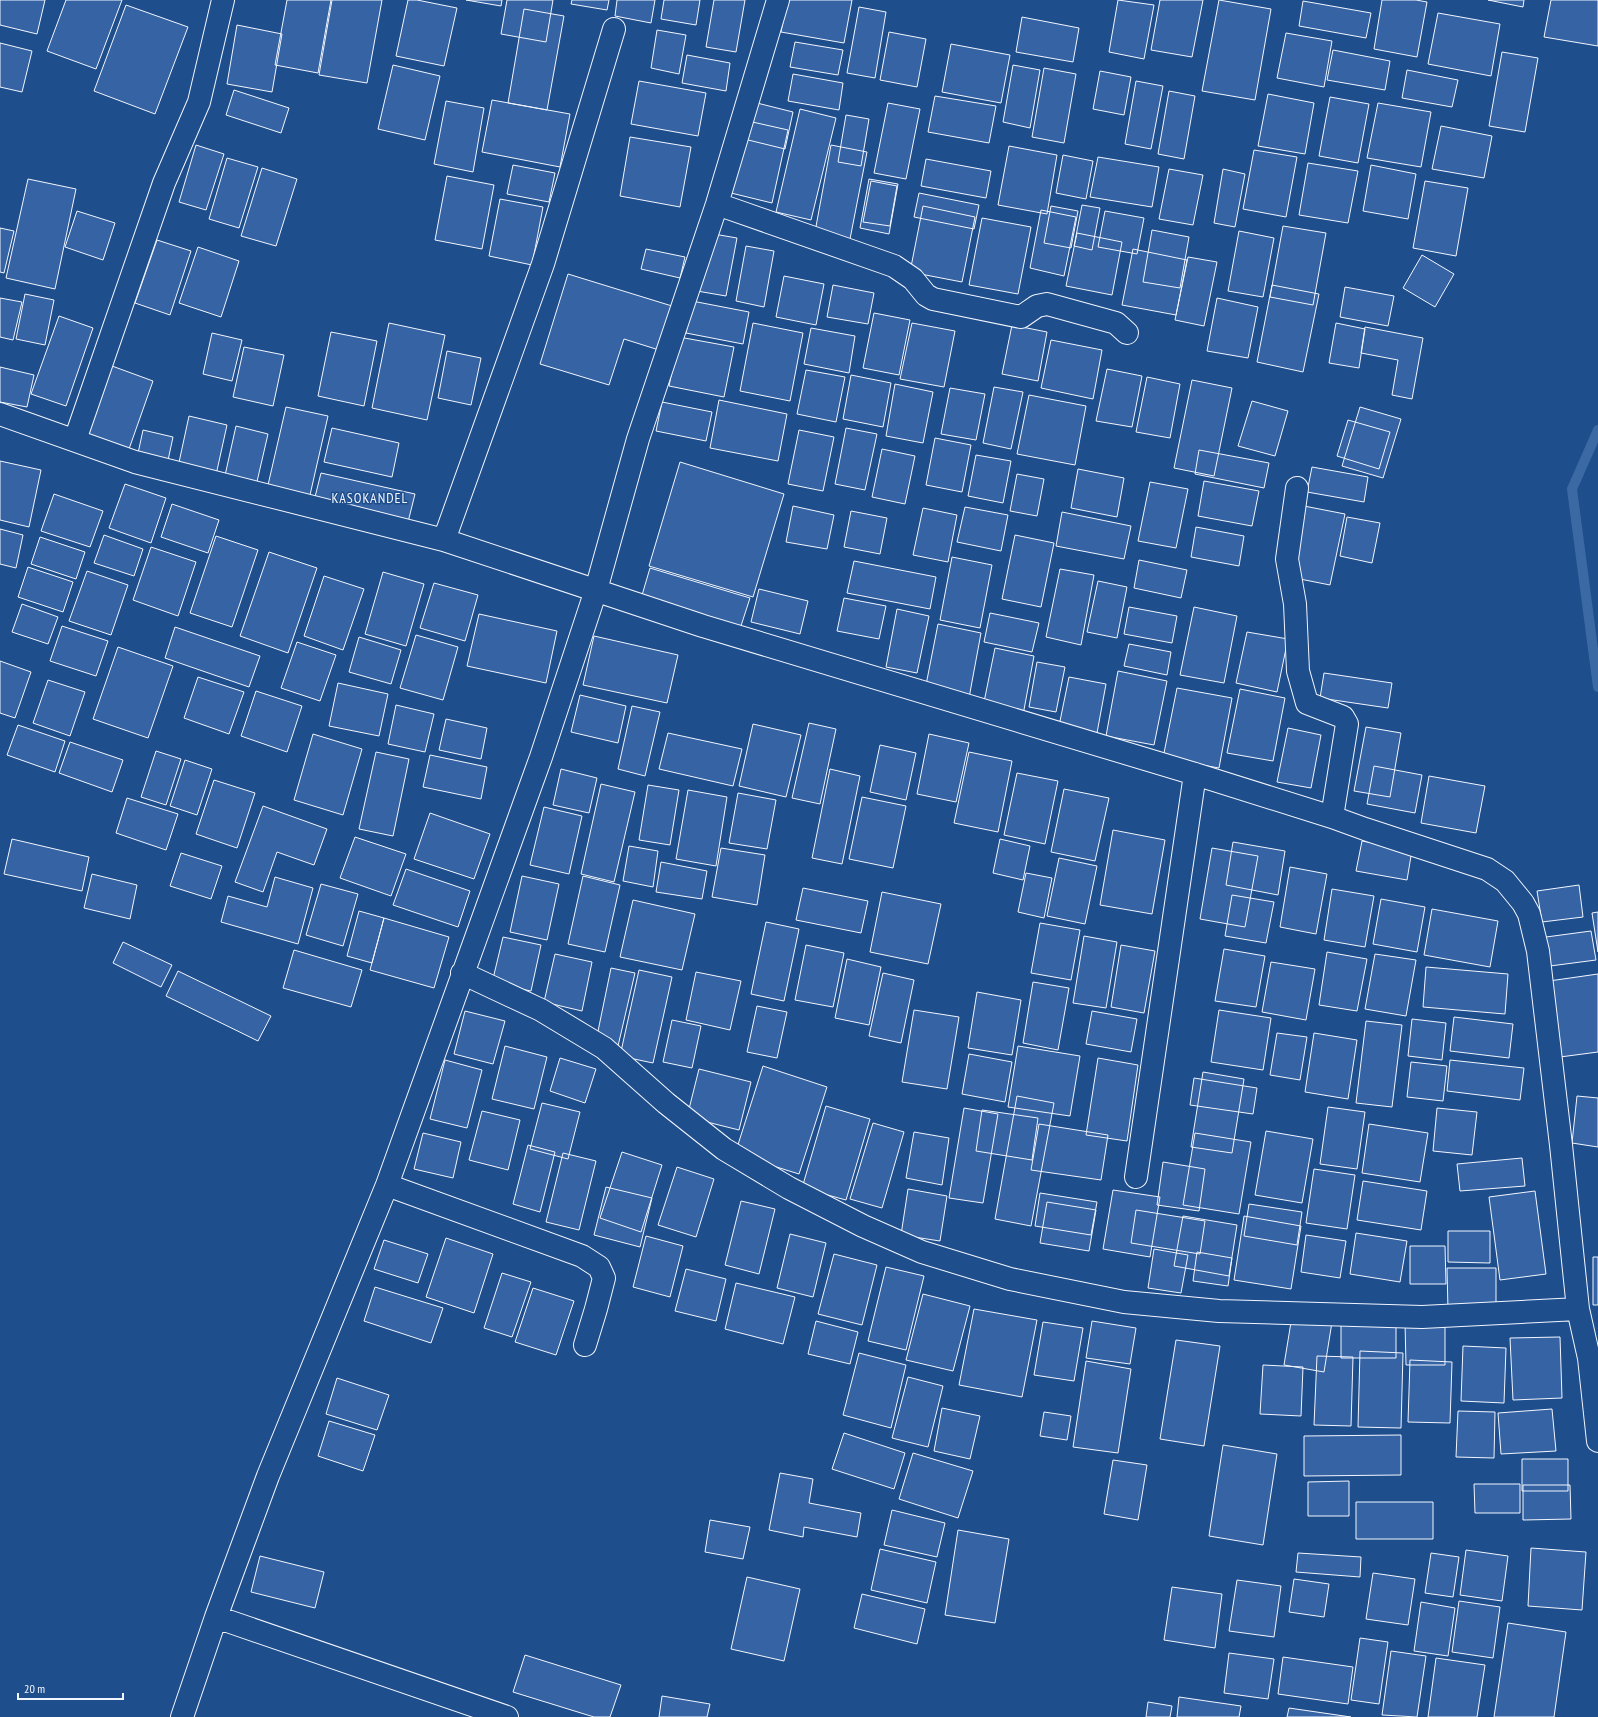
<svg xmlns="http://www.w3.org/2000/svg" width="1598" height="1717" font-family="'PT Sans Narrow',sans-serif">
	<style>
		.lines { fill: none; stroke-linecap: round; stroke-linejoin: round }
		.stream { stroke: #3b69a3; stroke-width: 10 }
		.building { fill: #3563a3; stroke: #f2f6ff }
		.street-casing { stroke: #f2f6ff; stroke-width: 24 }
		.street { stroke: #1f4e8c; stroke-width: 22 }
		.labels { text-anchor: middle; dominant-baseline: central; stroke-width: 3; stroke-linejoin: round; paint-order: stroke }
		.quarter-label { font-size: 14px; letter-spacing: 1px; fill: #f2f6ff; stroke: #1f4e8c }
	</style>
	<rect width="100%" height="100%" fill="#1f4e8c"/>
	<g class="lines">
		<path class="stream" d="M1598 430 1572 489 1598 687"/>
	</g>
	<path class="building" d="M0 0H45L37 34 0 25Z
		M66 0H122L96 69 47 51Z
		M287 0H331L318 73 275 65Z
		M332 0H382L367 83 319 75Z
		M408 0H417L457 8 444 66 396 56Z
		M466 0H502L501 6Z
		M507 0H553L546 42 501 34Z
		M572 0H609L607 10 571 4Z
		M617 0H655L651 23 615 16Z
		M664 0H700L696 25 661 19Z
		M714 0H745L736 52 706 47Z
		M787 0H852L844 43 781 32Z
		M1118 0 1154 5 1144 59 1109 52Z
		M1160 0H1203L1192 57 1151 50Z
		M1219 0 1271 9 1255 100 1202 91Z
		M1382 0H1416L1427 2 1417 57 1374 49Z
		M1488 0H1524L1523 7Z
		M1551 0H1598V46L1544 37Z
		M1303 1 1371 13 1366 38 1299 26Z
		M126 5 188 27 155 114 94 91Z
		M859 7 886 12 875 78 847 73Z
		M524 9 564 16 547 110 508 103Z
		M1438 13 1500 24 1491 76 1428 64Z
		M1022 17 1079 28 1073 62 1016 52Z
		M237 25 282 34 272 92 227 84Z
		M657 30 686 35 679 74 651 68Z
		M889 32 926 39 917 87 880 80Z
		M1286 33 1332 41 1324 87 1277 78Z
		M795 42 843 50 838 75 790 67Z
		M0 43 32 51 22 92 0 87Z
		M951 44 1010 55 1001 103 942 92Z
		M1333 50 1390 61 1385 90 1327 80Z
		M1502 52 1538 58 1525 132 1489 126Z
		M687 55 730 63 726 91 682 83Z
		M393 65 440 76 425 140 378 129Z
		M1013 65 1040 70 1030 128 1003 122Z
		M1044 68 1076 74 1064 143 1032 137Z
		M1407 70 1458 80 1452 107 1402 98Z
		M1100 71 1131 77 1124 115 1093 109Z
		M793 74 843 83 839 110 788 101Z
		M639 81 706 93 698 136 631 124Z
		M1136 81 1163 86 1151 149 1125 144Z
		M234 90 289 108 281 133 226 115Z
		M1169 91 1195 96 1184 159 1158 154Z
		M1268 94 1314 103 1305 154 1258 146Z
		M935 96 996 106 989 143 928 132Z
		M1330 97 1369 104 1358 163 1319 156Z
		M492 100 570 114 560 167 482 152Z
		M446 101 484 108 473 172 434 164Z
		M749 101 793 112 785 149 740 138Z
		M888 103 920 109 906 179 874 173Z
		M1378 103 1431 112 1421 167 1367 158Z
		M800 109 836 118 811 220 776 212Z
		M846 115 869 119 861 166 838 162Z
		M748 121 788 130 772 203 731 193Z
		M1441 126 1492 136 1484 178 1432 169Z
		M630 137 691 147 680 207 620 196Z
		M196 145 224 154 206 210 179 202Z
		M831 145 867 152 850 239 815 232Z
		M1009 146 1057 155 1047 214 998 205Z
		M1254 150 1297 157 1286 217 1243 209Z
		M1063 155 1093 161 1086 199 1056 193Z
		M1098 157 1159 167 1152 207 1090 197Z
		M227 158 258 167 239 228 209 219Z
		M926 159 991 171 986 198 921 186Z
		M1308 163 1358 171 1348 223 1299 215Z
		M513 165 555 173 549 202 507 194Z
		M1371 165 1416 174 1408 219 1363 211Z
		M262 168 297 179 276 246 241 236Z
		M1169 169 1203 175 1193 225 1159 219Z
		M1223 169 1245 174 1235 227 1214 223Z
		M447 176 494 185 482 249 435 240Z
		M28 179 76 189 55 289 6 278Z
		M869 179 898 184 889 234 860 228Z
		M871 181 897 186 890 226 863 222Z
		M1425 181 1468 188 1456 256 1413 248Z
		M919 193 979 205 974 229 914 217Z
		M500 199 543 207 532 265 489 256Z
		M1082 205 1100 208 1092 250 1074 246Z
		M923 206 975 217 962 282 910 272Z
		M1051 206 1078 211 1071 248 1044 243Z
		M1041 210 1076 217 1064 276 1030 268Z
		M77 211 115 223 103 260 65 247Z
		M1105 211 1144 218 1137 254 1098 247Z
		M982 218 1031 227 1018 294 969 285Z
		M1283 226 1326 233 1313 305 1270 297Z
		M0 228 14 231 4 273 0 272Z
		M1152 230 1189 237 1180 288 1143 282Z
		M1239 231 1274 238 1263 297 1228 291Z
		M708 233 737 238 726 296 697 291Z
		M1077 233 1122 242 1112 295 1066 286Z
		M157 240 191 251 170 315 135 303Z
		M746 246 774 251 764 307 736 301Z
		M198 247 239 261 221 317 179 303Z
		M646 249 685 257 680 278 641 269Z
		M1133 249 1187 260 1176 315 1122 305Z
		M1422 255 1454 274 1435 307 1403 288Z
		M1188 257 1217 262 1204 326 1175 320Z
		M568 274 672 306 659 350 624 339 609 385 540 364Z
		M784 276 824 284 816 325 776 317Z
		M833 285 874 293 868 324 827 317Z
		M1272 285 1319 294 1303 372 1257 362Z
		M1345 287 1394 296 1388 326 1340 317Z
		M25 294 54 300 45 345 16 339Z
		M0 298 22 302 13 340 0 337Z
		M1217 298 1258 307 1248 358 1207 351Z
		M692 301 749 312 743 344 686 333Z
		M874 313 910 320 899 375 863 368Z
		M59 316 93 328 66 406 31 394Z
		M389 323 445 335 427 420 372 408Z
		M753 323 803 333 790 401 740 391Z
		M912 323 955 331 944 387 900 379Z
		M1336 323 1365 329 1359 368 1329 363Z
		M1012 325 1047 332 1038 381 1002 374Z
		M1365 327 1423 338 1412 399 1392 395 1398 360 1361 353Z
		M811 328 855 336 849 373 804 364Z
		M331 332 377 341 364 406 318 396Z
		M212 333 242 340 232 381 203 374Z
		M679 337 734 347 724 397 669 386Z
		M1051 340 1102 350 1093 399 1041 388Z
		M244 347 284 355 273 406 233 397Z
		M447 351 481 358 471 405 438 398Z
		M112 366 153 381 129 449 88 434Z
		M0 367 34 375 27 407 0 402Z
		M1107 369 1142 376 1132 427 1096 421Z
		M806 370 845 377 836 422 797 414Z
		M851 375 891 383 883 427 843 419Z
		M1147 377 1180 384 1170 438 1136 432Z
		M1192 380 1232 388 1214 476 1174 468Z
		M895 384 933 392 923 443 886 436Z
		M994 387 1023 392 1011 449 983 443Z
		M950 388 985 394 976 440 941 434Z
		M1029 395 1086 406 1075 465 1017 454Z
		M719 400 787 414 778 461 710 448Z
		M1252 401 1288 411 1275 456 1238 446Z
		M662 402 712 412 706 441 656 431Z
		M286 407 328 416 310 495 268 485Z
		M1360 407 1401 419 1383 478 1342 466Z
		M189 416 227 425 216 475 178 467Z
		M1348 420 1390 432 1379 469 1337 456Z
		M236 426 268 434 256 486 224 480Z
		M332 428 399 443 392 477 324 462Z
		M846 428 877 434 865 490 835 484Z
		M143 430 173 437 167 465 137 458Z
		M799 430 834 437 823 491 788 484Z
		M935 438 971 445 962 492 926 485Z
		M882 449 915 456 905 504 872 497Z
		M1199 450 1269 463 1264 488 1195 474Z
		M976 455 1011 461 1003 503 968 496Z
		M0 461 41 470 29 527 0 520Z
		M680 462 784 494 753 597 649 566Z
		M1312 467 1368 477 1364 502 1307 492Z
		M1078 469 1124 478 1117 517 1071 508Z
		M321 473 415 494 407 526 313 505Z
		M1017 474 1044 479 1037 516 1010 511Z
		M1204 481 1259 491 1252 526 1198 516Z
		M1150 482 1188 489 1176 548 1138 541Z
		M125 484 166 498 151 543 109 528Z
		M54 494 103 511 90 547 41 531Z
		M172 504 219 520 208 553 161 537Z
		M793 506 834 515 827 549 786 542Z
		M1304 506 1345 514 1330 585 1290 577Z
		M965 507 1008 515 1001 551 957 542Z
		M923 508 957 515 948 562 913 555Z
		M851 511 887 518 880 554 844 547Z
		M1062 512 1131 526 1124 559 1056 546Z
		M1347 517 1380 523 1372 563 1340 556Z
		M1196 527 1244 536 1239 566 1191 557Z
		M0 529 23 535 16 568 0 564Z
		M104 535 143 549 134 576 94 563Z
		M1015 535 1054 543 1041 607 1002 599Z
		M216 536 258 550 232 627 190 613Z
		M40 537 85 552 76 579 31 564Z
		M151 547 196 562 178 616 133 600Z
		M269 552 317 568 288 653 240 636Z
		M952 557 992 565 980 628 940 620Z
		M1139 560 1187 570 1181 598 1134 588Z
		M854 561 936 577 930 609 847 593Z
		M28 567 73 582 63 612 18 597Z
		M650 568 750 598 739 632 640 602Z
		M1060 569 1094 575 1081 645 1046 637Z
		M87 571 128 585 111 635 69 621Z
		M383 572 424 584 406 646 365 634Z
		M324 576 364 589 343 650 304 636Z
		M1098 581 1127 587 1117 638 1087 632Z
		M434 583 478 595 465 641 420 628Z
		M759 589 808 601 800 634 751 622Z
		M844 598 886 606 879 639 837 631Z
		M22 604 58 617 48 644 12 632Z
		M1129 607 1177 616 1172 643 1124 634Z
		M1194 607 1237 616 1224 683 1180 675Z
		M897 609 929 616 917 673 886 667Z
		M990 613 1039 623 1032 652 984 642Z
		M479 614 557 631 546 683 467 666Z
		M938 624 981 633 969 698 925 690Z
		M62 626 108 641 96 676 50 661Z
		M175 627 260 656 249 687 165 658Z
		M1247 632 1288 639 1277 692 1236 683Z
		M416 635 458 647 443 700 400 688Z
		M594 636 678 655 667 703 583 685Z
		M359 637 401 650 391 684 349 672Z
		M297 642 336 655 320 701 281 688Z
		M1129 644 1171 652 1167 675 1124 666Z
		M118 647 173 666 148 738 93 719Z
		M995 648 1034 656 1023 715 983 707Z
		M0 661 31 672 15 718 0 713Z
		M1037 662 1065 667 1056 712 1029 707Z
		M1118 671 1167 681 1154 745 1106 736Z
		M1324 673 1392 683 1388 708 1320 698Z
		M198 677 244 692 229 734 184 718Z
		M1069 677 1106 684 1097 733 1059 726Z
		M48 680 85 692 70 736 33 723Z
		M338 683 388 694 379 736 329 726Z
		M1177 688 1232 698 1219 768 1163 758Z
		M1240 689 1285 698 1273 761 1227 753Z
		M256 691 302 706 287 752 241 736Z
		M580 695 626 706 618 743 571 732Z
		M396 705 434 714 425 752 388 744Z
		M632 706 660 712 645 776 618 769Z
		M446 719 487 728 481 759 439 750Z
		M809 723 836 729 820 804 792 798Z
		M753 724 801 735 786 797 739 786Z
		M18 725 65 741 55 772 7 755Z
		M1366 727 1401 733 1390 797 1354 791Z
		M1288 728 1321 735 1311 788 1277 782Z
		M668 733 742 749 733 786 659 769Z
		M313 734 362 749 343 815 294 800Z
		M929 734 969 743 956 802 917 794Z
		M70 742 123 760 112 792 59 773Z
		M880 745 916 753 906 800 870 792Z
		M156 751 181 759 166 805 141 797Z
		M376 752 409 759 393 836 359 829Z
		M969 752 1012 761 998 832 954 823Z
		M430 755 487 767 481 799 423 787Z
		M185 760 212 769 197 815 170 806Z
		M1374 766 1422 775 1415 813 1367 804Z
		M561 769 597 778 589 813 553 805Z
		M830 769 860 776 842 864 812 858Z
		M1017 773 1058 781 1045 844 1004 835Z
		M1429 776 1485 786 1476 833 1421 823Z
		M214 780 255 793 237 848 196 834Z
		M601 784 635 792 614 882 581 874Z
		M648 785 679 790 670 845 639 840Z
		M1064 789 1109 798 1095 861 1051 852Z
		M688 790 727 797 716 866 676 859Z
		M738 793 776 800 767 849 729 843Z
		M862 797 906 806 893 868 849 859Z
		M127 798 178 814 166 850 116 833Z
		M263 806 327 829 314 865 277 852 263 892 235 882Z
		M544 807 582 816 569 874 530 865Z
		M430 813 490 834 474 879 414 859Z
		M1113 830 1165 840 1152 914 1100 905Z
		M355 837 406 854 391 896 340 878Z
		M12 839 89 857 82 891 4 874Z
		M1000 839 1030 846 1023 880 993 873Z
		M1362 841 1412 850 1407 880 1356 871Z
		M1233 842 1285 851 1278 895 1226 885Z
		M629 846 658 851 653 887 623 881Z
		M721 848 765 855 757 905 712 897Z
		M1212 848 1258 856 1245 927 1200 919Z
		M181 853 222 866 211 899 170 886Z
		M1059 858 1097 866 1085 924 1047 916Z
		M661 862 707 871 702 899 656 892Z
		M1290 867 1327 874 1316 934 1280 927Z
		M406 869 470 891 458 927 393 905Z
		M1026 873 1052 878 1044 918 1018 912Z
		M92 874 137 885 130 919 84 908Z
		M522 876 559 884 547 940 510 932Z
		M583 876 620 885 605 952 568 944Z
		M275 877 313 888 298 944 221 922 228 896 267 907Z
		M321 884 358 894 343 946 306 935Z
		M1579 885 1583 917 1542 922 1537 891Z
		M803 888 868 901 861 933 796 920Z
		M1332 889 1374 896 1365 947 1324 940Z
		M882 892 941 904 928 964 870 952Z
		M1232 895 1274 902 1266 943 1225 936Z
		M1381 899 1425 907 1417 952 1373 944Z
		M633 900 695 914 682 970 620 957Z
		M1432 909 1498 921 1490 967 1424 955Z
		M359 911 384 918 372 963 347 956Z
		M1598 912V952L1592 913Z
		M384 918 449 937 434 988 370 970Z
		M766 922 799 929 784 1001 751 994Z
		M1040 923 1080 930 1071 980 1031 973Z
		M1591 931 1596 960 1550 966 1546 937Z
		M1084 936 1117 942 1106 1008 1073 1003Z
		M503 937 541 945 531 991 492 983Z
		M123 942 172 965 161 987 113 963Z
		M806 945 844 953 833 1007 795 1000Z
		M1121 945 1155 951 1144 1013 1111 1007Z
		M1224 949 1265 956 1256 1007 1215 1001Z
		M294 950 362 970 351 1007 283 988Z
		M1327 952 1367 959 1357 1011 1319 1005Z
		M555 954 592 962 582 1011 544 1002Z
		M1375 954 1416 960 1406 1016 1365 1009Z
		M847 959 881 967 869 1025 835 1018Z
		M1271 962 1315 969 1306 1020 1262 1012Z
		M1426 967 1508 974 1505 1014 1423 1007Z
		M611 968 635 973 618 1046 596 1041Z
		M639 970 672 977 653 1063 620 1056Z
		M178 971 271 1016 258 1041 166 996Z
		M696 972 741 981 730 1030 686 1020Z
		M883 973 914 980 901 1043 869 1036Z
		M1598 974V1052L1560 1057 1549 981Z
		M1033 982 1069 988 1058 1050 1023 1043Z
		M977 992 1021 1000 1012 1055 968 1048Z
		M757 1006 787 1012 777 1058 747 1052Z
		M914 1010 959 1017 947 1089 902 1082Z
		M1219 1010 1271 1018 1263 1070 1211 1062Z
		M465 1011 505 1021 493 1064 454 1054Z
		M1092 1011 1137 1019 1131 1052 1086 1044Z
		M1454 1017 1513 1024 1509 1058 1450 1051Z
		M1412 1019 1446 1023 1442 1060 1408 1056Z
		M672 1020 701 1026 692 1068 663 1062Z
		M1366 1021 1402 1025 1392 1107 1356 1103Z
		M1277 1033 1307 1037 1300 1080 1270 1075Z
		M1314 1033 1357 1040 1348 1099 1305 1092Z
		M505 1046 547 1057 534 1109 492 1099Z
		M1018 1046 1080 1056 1070 1116 1008 1107Z
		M969 1054 1012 1062 1005 1102 962 1094Z
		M560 1058 596 1069 585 1103 550 1091Z
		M1098 1058 1138 1065 1127 1141 1086 1135Z
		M445 1060 482 1070 467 1128 430 1119Z
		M1450 1060 1524 1068 1520 1100 1447 1091Z
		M1411 1062 1447 1066 1443 1101 1407 1097Z
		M763 1066 827 1087 799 1174 735 1154Z
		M699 1069 751 1082 739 1130 687 1117Z
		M1203 1072 1244 1079 1232 1153 1191 1147Z
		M1194 1078 1257 1088 1253 1114 1190 1105Z
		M1017 1096 1054 1103 1031 1226 995 1219Z
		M1577 1096 1598 1098V1147L1572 1143Z
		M542 1103 580 1112 568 1159 530 1149Z
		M826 1106 870 1119 846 1200 802 1188Z
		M1328 1107 1365 1112 1357 1169 1320 1164Z
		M964 1108 998 1114 983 1203 949 1198Z
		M1437 1108 1477 1112 1472 1155 1433 1151Z
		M982 1110 1038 1118 1032 1160 976 1151Z
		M482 1111 520 1120 508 1170 469 1160Z
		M873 1123 904 1132 882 1208 850 1199Z
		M1039 1124 1108 1135 1101 1180 1031 1170Z
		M1369 1124 1428 1133 1420 1182 1362 1173Z
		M1266 1131 1313 1139 1302 1203 1255 1195Z
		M914 1132 949 1138 942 1185 906 1178Z
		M423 1133 461 1142 453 1178 414 1169Z
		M1195 1133 1251 1142 1239 1214 1183 1205Z
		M528 1145 555 1152 540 1212 513 1204Z
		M622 1152 662 1165 641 1232 600 1218Z
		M563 1153 596 1161 579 1230 546 1222Z
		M1522 1158 1525 1186 1460 1191 1457 1164Z
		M1163 1162 1205 1169 1199 1211 1157 1205Z
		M677 1167 714 1179 696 1237 658 1225Z
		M1314 1169 1355 1175 1347 1229 1306 1223Z
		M1363 1181 1427 1191 1421 1230 1357 1220Z
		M606 1187 652 1198 640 1247 594 1235Z
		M908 1189 947 1196 940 1241 901 1235Z
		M1113 1190 1160 1197 1150 1257 1103 1249Z
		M1535 1191 1546 1274 1500 1280 1489 1197Z
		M1040 1193 1097 1202 1091 1235 1035 1226Z
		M741 1201 775 1209 759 1274 725 1265Z
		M1047 1202 1096 1210 1089 1251 1040 1243Z
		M1249 1204 1302 1212 1297 1245 1244 1236Z
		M1136 1210 1205 1221 1200 1254 1131 1243Z
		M1183 1216 1237 1225 1229 1276 1174 1266Z
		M1244 1216 1301 1226 1291 1289 1234 1280Z
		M1448 1231H1490V1263L1448 1262Z
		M1356 1233 1407 1241 1400 1282 1350 1274Z
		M790 1234 826 1243 813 1297 777 1288Z
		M1306 1235 1346 1241 1340 1278 1301 1272Z
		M646 1236 683 1246 670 1297 633 1287Z
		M446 1238 493 1254 474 1313 426 1297Z
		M384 1240 428 1254 418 1283 374 1269Z
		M1410 1246H1445L1446 1284H1410Z
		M1154 1249 1188 1255 1181 1293 1148 1288Z
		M1197 1252 1232 1258 1228 1286 1193 1281Z
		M834 1254 877 1265 862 1325 818 1314Z
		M1593 1257H1598V1305H1593Z
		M886 1267 924 1276 906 1350 868 1341Z
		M1447 1268H1496V1310H1448Z
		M686 1269 726 1279 716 1321 675 1311Z
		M502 1273 531 1282 512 1337 484 1328Z
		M736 1283 795 1297 783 1344 725 1329Z
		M375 1287 443 1308 431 1343 364 1321Z
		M533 1288 574 1301 556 1355 515 1342Z
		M923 1294 970 1306 953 1371 906 1360Z
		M974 1309 1037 1320 1022 1397 959 1385Z
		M1292 1316 1332 1322 1324 1372 1284 1365Z
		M1341 1318H1396V1358H1341Z
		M816 1321 858 1332 850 1364 808 1354Z
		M1092 1321 1136 1328 1130 1364 1086 1358Z
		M1043 1322 1083 1328 1074 1381 1034 1375Z
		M1405 1322 1445 1323V1365H1406Z
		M1560 1337 1562 1398 1513 1400 1510 1338Z
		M1176 1340 1220 1346 1204 1446 1160 1439Z
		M1463 1346 1506 1348 1504 1403 1461 1401Z
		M1360 1351 1403 1353 1401 1428 1358 1427Z
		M859 1353 906 1365 891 1428 843 1415Z
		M1317 1356 1353 1357 1351 1426 1314 1425Z
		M1410 1360 1452 1362 1450 1423 1408 1422Z
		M1086 1361 1131 1369 1118 1453 1073 1447Z
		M1263 1365 1303 1367 1301 1416 1260 1414Z
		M908 1377 943 1386 928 1447 892 1438Z
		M337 1378 389 1395 377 1430 326 1414Z
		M942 1408 980 1416 970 1459 934 1451Z
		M1552 1409 1556 1451 1501 1454 1498 1413Z
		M1458 1411 1495 1412 1494 1458 1456 1457Z
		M1044 1412 1071 1416 1067 1440 1040 1436Z
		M329 1421 375 1435 363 1471 318 1456Z
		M844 1433 905 1453 894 1489 832 1469Z
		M1401 1435V1475L1304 1476V1436Z
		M1223 1445 1277 1454 1263 1545 1209 1536Z
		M913 1453 973 1471 958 1518 899 1499Z
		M1522 1459H1568V1491H1522Z
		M1113 1460 1147 1465 1138 1520 1104 1514Z
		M780 1473 813 1479 809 1503 861 1513 857 1537 804 1527 803 1537 769 1530Z
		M1349 1481V1516H1308V1482Z
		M1474 1484H1520V1513H1475Z
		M1523 1485H1570L1571 1519 1523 1520Z
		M1356 1502H1433V1539H1356Z
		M892 1510 945 1523 937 1557 884 1545Z
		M710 1520 750 1527 743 1559 705 1552Z
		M958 1530 1009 1539 995 1623 945 1615Z
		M1531 1548 1586 1552 1582 1610 1528 1606Z
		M880 1549 936 1562 927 1603 871 1590Z
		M1466 1550 1508 1556 1502 1601 1460 1595Z
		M1298 1553 1361 1557 1360 1577 1296 1572Z
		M1431 1553 1459 1557 1453 1597 1425 1593Z
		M260 1556 324 1572 315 1608 251 1592Z
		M1373 1573 1415 1579 1408 1625 1366 1619Z
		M747 1577 800 1589 784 1661 731 1649Z
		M1294 1579 1329 1584 1324 1617 1289 1612Z
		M1237 1580 1281 1586 1274 1637 1229 1631Z
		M1172 1587 1222 1594 1215 1648 1164 1640Z
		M862 1594 925 1609 917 1644 854 1628Z
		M1459 1601 1500 1607 1493 1658 1452 1652Z
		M1421 1602 1455 1608 1448 1656 1414 1651Z
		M1508 1623 1566 1632 1554 1717H1494Z
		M1360 1638 1388 1642 1379 1704 1351 1700Z
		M1391 1651 1426 1656 1417 1717 1382 1715Z
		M1229 1653 1274 1659 1268 1699 1224 1693Z
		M525 1655 621 1685 610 1717H594L513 1692Z
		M1283 1657 1353 1667 1348 1704 1278 1694Z
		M1436 1658 1485 1665 1477 1717H1428Z
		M662 1696 710 1704 707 1717H659Z
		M1179 1697 1241 1706 1239 1717H1177Z
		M1148 1702 1172 1706 1170 1717H1146Z
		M1289 1708 1351 1717H1287Z"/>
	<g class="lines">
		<defs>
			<path id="street" d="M717 204 894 266 913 279 926 295 933 299 1021 317 1037 306 1047 304 1116 323 1127 333
				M0 414 135 462 444 540 703 626 1195 774 1332 817 1365 829 1487 869 1505 881 1523 903 1529 914 1538 951 1561 1145 1578 1309 1589 1358 1598 1441
				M75 440 164 183 199 102 223 0
				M1297 488 1287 559 1295 604 1298 671 1307 703 1343 717 1347 724 1332 817
				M444 540 543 264 614 29
				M462 973 541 1010 604 1048 666 1103 724 1149 789 1188 863 1226 922 1252 1010 1279 1124 1302 1219 1311 1422 1317 1578 1309
				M1136 1177 1195 774
				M387 1185 582 1256 599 1267 604 1278 596 1309 585 1345
				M216 1617 507 1717
				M182 1717 216 1617 268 1476 387 1185 541 757 596 590 638 439 717 204 778 0"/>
		</defs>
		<use href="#street" class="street-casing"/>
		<use href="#street" class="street"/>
	</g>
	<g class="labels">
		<g class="quarter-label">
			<text x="370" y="498">KASOKANDEL</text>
		</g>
	</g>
	<path d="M18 1693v6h105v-6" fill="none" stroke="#f2f6ff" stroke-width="2"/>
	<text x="24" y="1693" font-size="12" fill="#f2f6ff" stroke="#1f4e8c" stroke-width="3" paint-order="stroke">20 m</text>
</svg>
